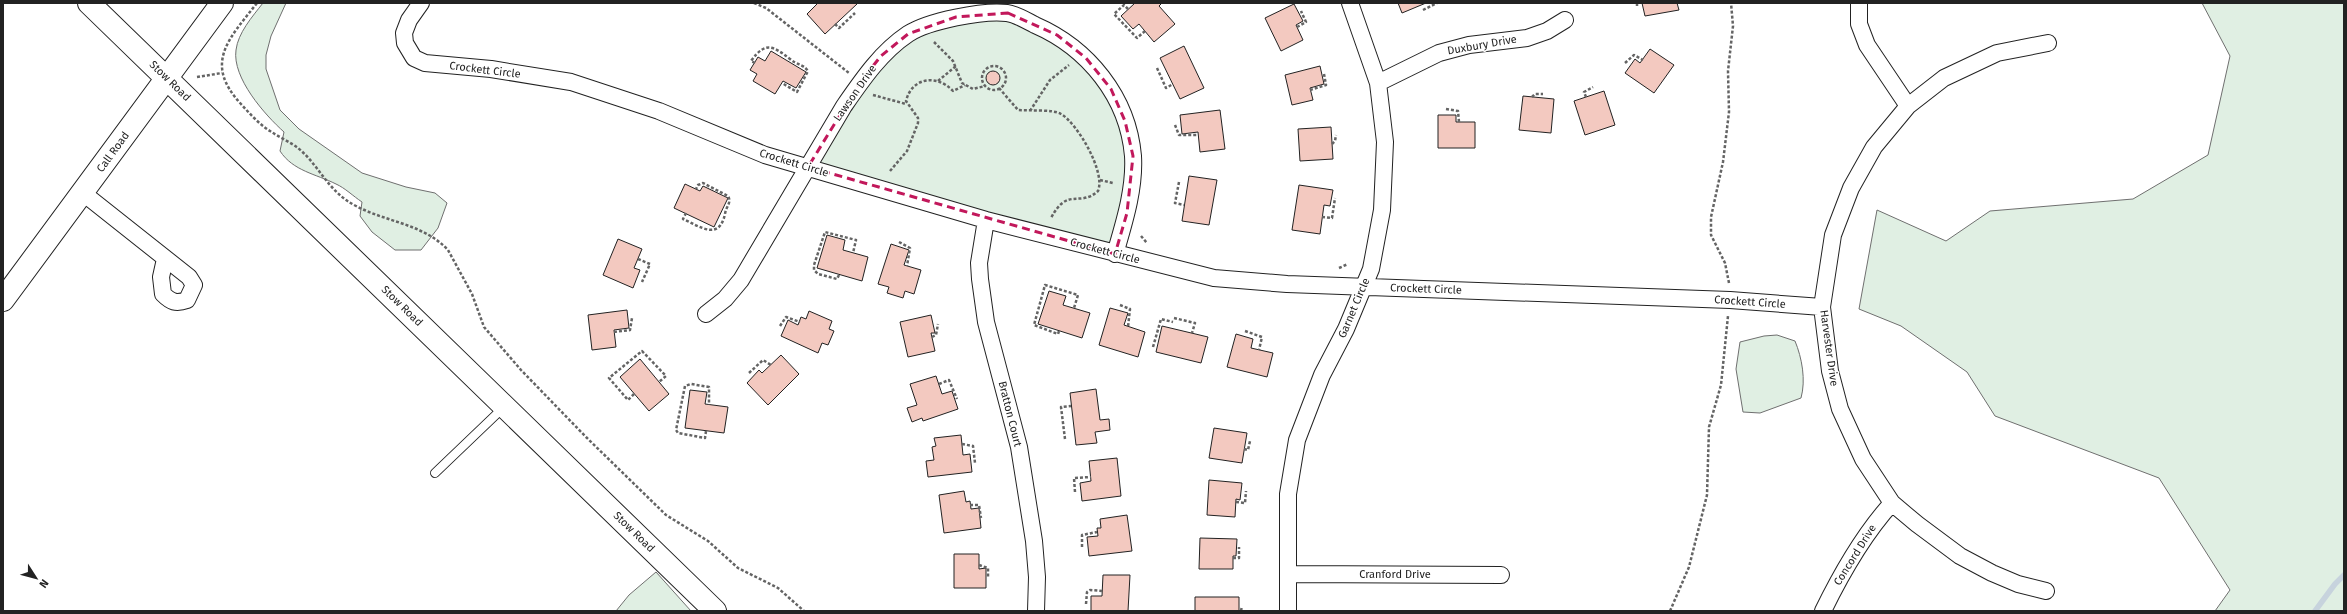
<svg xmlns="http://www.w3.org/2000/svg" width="2347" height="614" font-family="'Fira Sans',sans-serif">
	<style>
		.green { fill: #e0efe3; stroke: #6f6f6f }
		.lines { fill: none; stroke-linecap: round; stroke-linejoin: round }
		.stream { stroke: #c7d3dd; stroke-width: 5.5 }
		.building { fill: #f3c9c0; stroke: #222 }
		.lane-casing { stroke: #222; stroke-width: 10 }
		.street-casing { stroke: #222; stroke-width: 18 }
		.secondary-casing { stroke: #222; stroke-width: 24 }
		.path { stroke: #646464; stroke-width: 2.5; stroke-dasharray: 3 2; stroke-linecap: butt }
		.lane { stroke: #fff; stroke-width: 8 }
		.street { stroke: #fff; stroke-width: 16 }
		.secondary { stroke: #fff; stroke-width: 22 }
		.marked { fill: none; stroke: #c2185b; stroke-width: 3; stroke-dasharray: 8 5; stroke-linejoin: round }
		.labels { text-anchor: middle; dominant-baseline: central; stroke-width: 3; stroke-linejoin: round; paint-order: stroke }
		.street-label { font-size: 11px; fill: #222; stroke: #fff }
	</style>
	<rect width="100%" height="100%" fill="#fff"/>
	<path class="green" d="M263 3H286L271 36 266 55V69L280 110 299 129 362 173 406 187 435 193 447 203 438 228 421 250H395L372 232 360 216 362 202C353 196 345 188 336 184 316 174 293 171 280 151L284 132C265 115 232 78 236 50 238 33 252 17 263 3Z
		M2202 3H2344V611H2215L2230 590 2159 478 1995 416 1967 372 1901 326 1859 309 1877 210 1946 241 1990 211 2133 199 2208 155 2230 56Z
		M1008 13 1057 35 1109 84 1133 156 1115 254 808 167 844 106 908 34Z
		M1777 335 1795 341C1802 358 1806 380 1801 398L1760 413 1743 412 1736 369 1740 342 1764 336Z
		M656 572 691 611H616L629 595Z"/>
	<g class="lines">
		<path class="stream" d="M2315 611 2335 584 2344 575"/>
	</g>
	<path class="building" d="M818 3H856L857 4 825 34 807 14Z
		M1135 3H1162L1159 6 1175 24 1154 42 1139 24 1133 29 1121 16Z
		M1398 3H1426L1402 13Z
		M1642 3H1677L1679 10 1645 16Z
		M1294 4 1303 21 1296 25 1303 40 1281 51 1265 18Z
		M1184 46 1204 88 1180 99 1160 58Z
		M1650 49 1674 65 1654 93 1625 73 1635 59 1640 63Z
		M771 51 806 72 796 88 783 81 775 94 753 81 757 74 750 70 758 57 765 61Z
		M1320 66 1324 84 1310 88 1313 100 1292 105 1285 75Z
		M986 78a7 7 0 1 1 14 0a7 7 0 1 1-14 0Z
		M1604 91 1615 125 1585 135 1574 101Z
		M1523 96 1554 99 1551 133 1519 130Z
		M1220 110 1225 149 1200 152 1198 132 1182 134 1180 115Z
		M1438 115H1456V122H1475V148H1438Z
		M1331 127 1333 159 1300 161 1298 129Z
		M1189 176 1217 180 1209 225 1182 221Z
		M685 184 700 191 703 186 728 198 714 227 674 208Z
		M1299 185 1333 190 1330 206 1324 205 1320 234 1292 230Z
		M827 235 845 240 843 250 868 257 862 281 817 268Z
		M618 239 642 249 634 268 640 270 633 288 603 275Z
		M891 244 909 250 904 265 921 270 914 294 905 291 903 298 887 293 889 287 878 284Z
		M1049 291 1066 296 1063 305 1090 313 1082 338 1038 324Z
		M1110 308 1128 313 1124 325 1145 332 1138 357 1099 345Z
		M627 310 629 328 614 330 616 347 592 350 588 315Z
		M809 311 832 321 829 329 834 331 828 345 822 343 818 353 781 336 788 320 798 325 801 317 806 319Z
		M931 315 935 333H931L935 351 908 357 900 322Z
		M1162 326 1208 337 1201 363 1156 352Z
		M1236 334 1253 339 1251 348 1273 353 1267 377 1227 367Z
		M781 355 799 374 768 405 747 383 759 370 762 373Z
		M640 359 669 394 649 411 620 377Z
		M936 376 942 394 952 391 958 409 923 421 922 418 912 422 907 408 917 405 910 384Z
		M1096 389 1100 420 1109 419 1110 430 1095 432 1097 443 1076 445 1070 393Z
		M690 390 707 392 705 404 728 407 724 433 685 428Z
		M1214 428 1247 433 1242 463 1209 458Z
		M961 435 963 455 970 454 972 472 928 477 926 461 934 460 932 447 936 446 934 438Z
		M1117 458 1121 496 1082 501 1080 483 1091 481 1089 461Z
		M1209 480 1242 483 1240 500 1236 499 1235 517 1207 515Z
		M964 491 966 502 970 501 971 509 979 508 981 528 944 533 939 495Z
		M1127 515 1132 551 1089 556 1087 537 1098 536 1097 528H1101L1100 519Z
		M1200 538 1237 539 1236 556H1233V569H1199Z
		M954 554H979V569L986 568V588H954Z
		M1103 575H1130L1128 611H1091V596H1102Z
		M1195 597H1239V611H1195Z"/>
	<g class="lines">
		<defs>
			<path id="lane" d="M435 473 504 407"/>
			<path id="street" d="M421 3 409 20 404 33 405 43 414 58 425 63 491 69 571 82 659 111 765 155 986 220 1214 278 1287 284 1730 300 1822 307
				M1859 3V24L1867 45 1908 106
				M1378 83 1439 53 1469 45 1527 38 1547 31 1565 20
				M83 193 189 277 194 285 187 300C176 304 171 302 163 294L161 277 165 259
				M986 220 979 263 980 279 986 322 1019 447 1034 541 1037 577 1036 611
				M706 314 725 299 741 280 844 106C862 80 881 52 908 34 928 21 983 10 1007 13 1016 14 1027 21 1035 25 1088 48 1128 97 1133 156 1135 189 1124 223 1115 254
				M1289 574 1501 575
				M2046 591 2018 584 1992 573 1960 556 1917 524 1892 503 1863 459 1840 409 1830 371 1822 307 1833 235 1851 188 1874 147 1908 106 1944 78 1997 53 2048 43
				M1288 611V494L1297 440 1322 375 1346 329 1371 269 1382 210 1385 142 1378 83 1350 3
				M1823 611C1842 572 1863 535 1892 503"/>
			<path id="secondary" d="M89 3 715 611
				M3 300 222 3"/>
		</defs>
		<use href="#lane" class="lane-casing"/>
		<use href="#street" class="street-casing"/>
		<use href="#secondary" class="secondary-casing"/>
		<path class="path" d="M257 3C229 39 203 63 241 104 250 114 259 124 270 131 279 137 290 142 298 148 320 166 328 192 356 206 386 222 424 224 448 250L472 294 484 327 521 370 586 437 666 515 708 541 738 568 778 588 804 611
			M754 3 766 8 849 73
			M1637 3V8
			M1128 9 1124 5 1114 14 1137 38 1145 31
			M1423 10 1437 3
			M835 24 839 28 855 13
			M1297 27 1306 22 1301 11
			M934 42 953 61 962 83 973 89 985 86
			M755 63 751 61C766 40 774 47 790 59 797 65 803 64 808 71L797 92 782 83
			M1625 63 1634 55 1643 60
			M982 78a12 12 0 1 1 24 0a12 12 0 1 1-24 0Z
			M1157 68 1166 88 1173 84
			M197 77 222 73
			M938 81 956 66
			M999 88 1018 110C1029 111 1053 109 1061 114 1077 123 1106 172 1098 191 1079 208 1068 186 1051 218
			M1310 90 1326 85 1324 74
			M873 95 906 104
			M1532 97 1535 94H1543
			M1586 97 1584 92 1593 87
			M1446 109 1458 111 1459 122
			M1030 111 1050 80 1069 65
			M1175 125 1179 135H1198
			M1332 144 1335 141 1336 135
			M890 171 907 151 918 123V118L906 101C912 77 937 74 953 91L965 85
			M1100 180 1113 183
			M1179 182 1175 203 1184 205
			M686 213 683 219C701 227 719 241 725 214 726 206 732 203 728 196L703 183 698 185 696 189
			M1322 217 1332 218 1335 198
			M1141 236 1147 243
			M899 242 910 248 907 266
			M638 259 650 264 642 282
			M1339 268 1348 264
			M839 275 837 279 818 274 814 270V265L825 232 856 240 853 253
			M1729 283 1725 263 1711 235V217L1723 162 1729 112 1728 71 1733 26 1731 3
			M1120 305 1130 309 1128 327
			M1174 318 1195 323 1192 333
			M780 326 786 317 800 322
			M1059 331 1058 334 1034 325 1045 285 1078 295 1074 308
			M1245 331 1262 337 1259 350
			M614 332 630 330 632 318
			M932 337 936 335 938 324
			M1153 347 1161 319 1173 322
			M749 373 763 360 771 365
			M939 384 949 380 957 399
			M634 394 628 400 609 378 642 351 666 376 659 382
			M706 431 705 438 678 433 676 430 685 386 691 384 709 387V405
			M1065 439 1061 407 1071 406
			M962 444 973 446 975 463
			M1244 449 1248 450 1250 441
			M1075 492 1074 478 1091 477
			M1236 502 1245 503 1246 491
			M970 505H979L981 518
			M1082 547V535L1097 532
			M1233 558H1239V547
			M979 565 988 568V578
			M1086 604 1087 592 1090 590 1102 591
			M1241 611 1242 606
			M1670 611 1689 567 1707 495 1709 427 1721 385 1728 316"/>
		<use href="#lane" class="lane"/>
		<use href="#street" class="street"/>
		<use href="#secondary" class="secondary"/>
	</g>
	<path class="marked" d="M1008 13 1057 35 1086 58 1111 89 1125 121 1133 156 1127 213 1115 254 808 167 861 81 881 56 908 34 956 17Z"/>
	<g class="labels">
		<g class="street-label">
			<text transform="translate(1482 45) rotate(-10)">Duxbury Drive</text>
			<text transform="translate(485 70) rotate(7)">Crockett Circle</text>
			<text transform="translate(170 81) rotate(44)">Stow Road</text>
			<text transform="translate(855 93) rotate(-55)">Lawson Drive</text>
			<text transform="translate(113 152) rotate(-54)">Call Road</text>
			<text transform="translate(794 163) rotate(17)">Crockett Circle</text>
			<text transform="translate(1105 251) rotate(15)">Crockett Circle</text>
			<text transform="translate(1426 289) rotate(2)">Crockett Circle</text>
			<text transform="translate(1750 302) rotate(4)">Crockett Circle</text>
			<text transform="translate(402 306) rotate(44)">Stow Road</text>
			<text transform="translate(1354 308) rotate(-67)">Garnet Circle</text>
			<text transform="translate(1829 348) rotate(82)">Harvester Drive</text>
			<text transform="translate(1010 414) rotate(76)">Bratton Court</text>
			<text transform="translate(634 532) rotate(44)">Stow Road</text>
			<text transform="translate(1855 555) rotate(-58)">Concord Drive</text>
			<text x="1395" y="574">Cranford Drive</text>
		</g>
	</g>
	<rect width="2347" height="614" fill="none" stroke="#222222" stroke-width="8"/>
	<g transform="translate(36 578) rotate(126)" stroke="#ffffff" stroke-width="3" paint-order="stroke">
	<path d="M0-3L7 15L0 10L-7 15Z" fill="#222222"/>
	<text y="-6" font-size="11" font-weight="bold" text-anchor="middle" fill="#222222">N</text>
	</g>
</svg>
